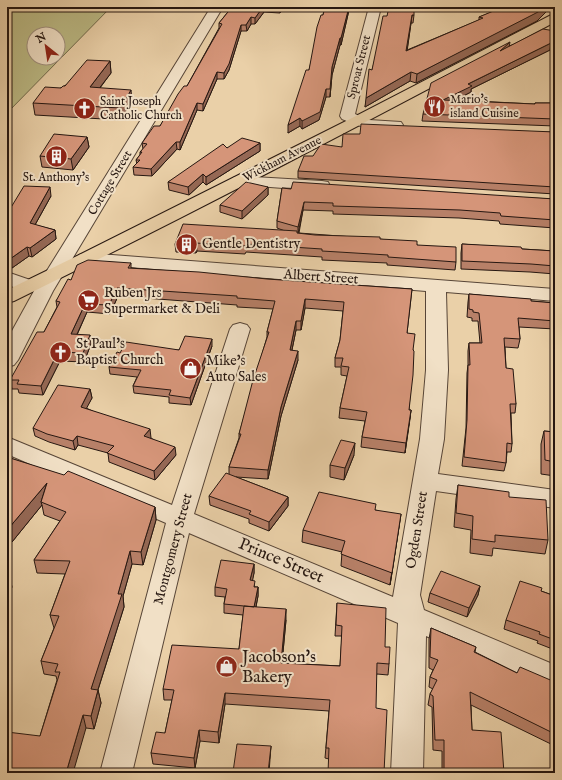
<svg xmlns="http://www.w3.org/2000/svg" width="562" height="780" font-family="'IM FELL English',serif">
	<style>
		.green { fill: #bbb984; stroke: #70684a; fill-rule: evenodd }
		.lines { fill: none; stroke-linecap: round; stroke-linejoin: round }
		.minor-casing { stroke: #574537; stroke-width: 2 }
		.major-casing { stroke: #261711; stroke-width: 2 }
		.minor { fill: #f1e0c6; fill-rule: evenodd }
		.major { fill: #ead0a8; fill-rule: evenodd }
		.wall { fill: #b78068; stroke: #261711 }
		.shaded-wall { fill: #956855; stroke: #261711 }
		.building { fill: #d59579; stroke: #261711 }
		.labels { text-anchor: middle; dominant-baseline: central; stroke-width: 4; stroke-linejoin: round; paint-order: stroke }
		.far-street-label { font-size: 12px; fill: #261711; stroke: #f1e0c6 }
		.far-poi-label { font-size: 12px; fill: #261711; stroke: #f1e0c6; text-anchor: start }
		.poi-label { font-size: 14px; fill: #261711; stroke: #f1e0c6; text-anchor: start }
		.street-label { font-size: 14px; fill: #261711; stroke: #f1e0c6 }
		.near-street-label { font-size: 17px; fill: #261711; stroke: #f1e0c6 }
		.near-poi-label { font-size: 17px; fill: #261711; stroke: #f1e0c6; text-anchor: start }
	</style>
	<rect width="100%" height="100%" fill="#ead0a8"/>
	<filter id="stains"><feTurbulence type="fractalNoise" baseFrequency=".005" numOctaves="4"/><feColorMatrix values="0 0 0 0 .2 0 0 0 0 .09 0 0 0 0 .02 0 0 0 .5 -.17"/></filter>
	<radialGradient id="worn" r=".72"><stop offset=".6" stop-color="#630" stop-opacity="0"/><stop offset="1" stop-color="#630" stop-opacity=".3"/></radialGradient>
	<path class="green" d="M7 7H111L7 113ZM34 34H58V58H34Z"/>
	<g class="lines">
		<defs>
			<path id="minor" d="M211 7H223L53 291 18 360 14 365 7 367V340L34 291 29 292 7 285V272L36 282 38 285Z
				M369 7H381L355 114 369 120 401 122 403 125 401 128C381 133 360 127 342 119L340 116Z
				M239 176 322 181 328 182 330 186 328 190 322 191 233 184 231 181 233 178Z
				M86 253 555 289V301L446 292 448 370 444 439 438 474 555 490V508L436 491 420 595 424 610 555 665V691L426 636 423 773H391L398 623 189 533 132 773H100L166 523 7 454V437L172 505 230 329 233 325 240 323 247 325 250 329 194 514 393 597 420 439 426 370V291L79 263 77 259 79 255Z"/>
			<path id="major" d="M555 13V22C376 117 196 212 14 301L7 303V290L79 255 352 118Z"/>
		</defs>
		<use href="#minor" class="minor-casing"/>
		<use href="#major" class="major-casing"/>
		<use href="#minor" class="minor"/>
		<use href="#major" class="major"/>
	</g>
	<path class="wall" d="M181 7H199L197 9 181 8Z
		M232 7H282L280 13 264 12 255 24H251L247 31H241L229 70 224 79H217L203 111 197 110 180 150 177 149 152 176 134 175 133 167 137 164 136 160 140 155V152L143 149 142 143 160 126 187 86 219 28V23Z
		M325 7H350L349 10 341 45H340L332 75 330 97H326L319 120 302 129 300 126 288 133 309 70Z
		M480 7H551L537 21 416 83 410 81 365 107 372 70 387 16 414 15 413 23H411L407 50 479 20V17L495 11Z
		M555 31V57L550 50 471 89V92L455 100 534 104 535 103H555V126L422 121 423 114 509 46Z
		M110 61 111 73 100 88 132 102 121 120 35 115 33 103Z
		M555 132V194L298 178V171L313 156 342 147 360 134Z
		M87 137 89 147 73 170 42 167 40 156Z
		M260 143V151L206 185 203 182 189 195 169 190 168 182 227 148Z
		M268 187V195L242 219 220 212V205Z
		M282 188 555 199V228L500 224 499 221 459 218 333 214V211L303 210 299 233 380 239 417 245 456 262 455 270 387 265V263L322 260V257L246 252 245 254 197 251 196 253 176 252 175 244 285 231 277 228V221Z
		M51 196 35 225 55 230 56 239 32 257 29 256 12 268 7 267V214Z
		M462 244 522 249 555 251V274L530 272 461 269V253Z
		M131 263V268L267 279 412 289 407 333 413 350 409 410H411L405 453 361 447 362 437 365 421 339 418 340 408 347 376 341 375V367H335V358L340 340 343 311 305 308 301 330H296L292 350 298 360 281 416 268 479 236 477 288 497V506L269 531 249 523V519L210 505 209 496 229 474V467L239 438V434L267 337V332L273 309 237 307V305L118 296 110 314 87 312 77 335 91 344 84 362 60 361 43 395 19 393 18 389H12L10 380 44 332 57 307 56 301 71 280Z
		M469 294 531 301 555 303V329L519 327 520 339 518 348 505 347 506 368 516 404 515 413H511L512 444 511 452H507L506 463 504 471 462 466 466 428 467 373 468 365V351L469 343H480L478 321H472V318L467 317 468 302Z
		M212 346 191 405 169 403V397L134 393 133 386 137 377 110 374 109 367 120 353 179 350Z
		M90 389 92 398 86 408 151 438 176 455 155 480 109 462 108 453 78 445 75 450 49 442 35 436 33 428Z
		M544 431 555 432V476L541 474V444Z
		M354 455 344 480 330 477V465Z
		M7 457 155 507 156 520 143 565 132 564 123 596 124 607 98 690 101 703 94 729 86 728 40 736 57 680 56 676 44 674 41 661 54 628 50 615 65 574 37 573 34 560 60 521 44 515 42 505 12 542 7 540Z
		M458 485 509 497 548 540 545 554 493 548 492 556 470 553 471 530 454 527 456 499Z
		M376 510 399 526 390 585 341 566 342 552 302 542 303 530Z
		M254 564V573L252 580 255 587H258V596L256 607 286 620 282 663 340 666 342 636H335L337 603 385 647 389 664 388 675 377 674 329 759 325 758 329 711 225 704 219 743 200 741 195 768 153 764 151 753 165 733 172 700H164L163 689 239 649 243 615 224 613V604L225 597 215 596V587Z
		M480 586 478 595 467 617 428 602 430 593Z
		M541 591 555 596V650L537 643 538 641 504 629 506 620Z
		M431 628 476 647 475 652 517 673 555 682V746L471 705 472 730 504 773H442V751L433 750 432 707 428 705 430 694 433 689 429 687 430 677 433 670 429 668V639Z"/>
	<path class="shaded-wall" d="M263 7H264V12L255 24V18Z
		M280 7H282L280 13Z
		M349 7H350L349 10 341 45V38Z
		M544 7H551L537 21 416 83 417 74Z
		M412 15 411 23 406 59V51Z
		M251 17V24L247 31 246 25Z
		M241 25V31L229 70 224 79V73Z
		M340 38V45L332 75 330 97 332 67Z
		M510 42 509 48 500 51Z
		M551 43 550 50 471 89V92L442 107 443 100 468 84Z
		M110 61 111 73 91 99 90 87Z
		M217 72V79L203 111V104Z
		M411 72 410 81 365 107 366 98Z
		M326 89V97L319 120 302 129V121Z
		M131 90 132 102 121 120 120 108Z
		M197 103V110L180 150V142Z
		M300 118V126L288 133V125Z
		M87 137 89 147 73 170 71 159Z
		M176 142 177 149 152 176 151 169Z
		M260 143V151L206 185V177Z
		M203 174V182L189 195 188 187Z
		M50 187 51 196 31 232 30 223Z
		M268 187V195L242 219V211Z
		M304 202 303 210 298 234V227Z
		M55 230 56 239 32 257 30 248Z
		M196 243 197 251 196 253 195 245Z
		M27 247 29 256 12 268 10 259Z
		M117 288 118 296 110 314 109 305Z
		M305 299V308L301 330V321Z
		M85 304 87 312 73 343 71 334Z
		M296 321V330L290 359V350Z
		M90 335 91 344 84 362 83 353Z
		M212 339V346L191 405 190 398Z
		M298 351V360L281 416 268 479V470L281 407Z
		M58 352 60 361 43 395 41 386Z
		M90 389 92 398 83 415 81 407Z
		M411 410 410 419 405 453 406 443Z
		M150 429 151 438 145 444 144 436Z
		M77 436 78 445 75 450 73 441Z
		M355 443 354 455 344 480 345 468Z
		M175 447 176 455 155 480 154 471Z
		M47 483 41 502 42 505 12 542 8 529Z
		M288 497V506L269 531V522Z
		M155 507 156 520 143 565 141 552Z
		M401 514 399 526 390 585 392 573Z
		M130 551 132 564 123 596 124 607 94 702 91 689Z
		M254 564V573L251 589 250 580Z
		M10 578 12 587 7 599V584Z
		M480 586 478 595 467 617 469 608Z
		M258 587V596L254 616V607Z
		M286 609V620L281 673V663Z
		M98 690 101 703 94 729 91 716Z
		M225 693V704L219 743 218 732Z
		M83 715 86 728 73 773H66Z
		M199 730 200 741 195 768 194 758Z
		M271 746 269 773H268Z"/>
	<path class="building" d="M232 7H263L255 18 251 17 246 25H241L229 64 224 73 217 72 203 104 197 103 180 142H176L151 169 133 167 140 160H136L142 152H140L147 144 142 143 154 126H160L178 94 184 86H187L222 24 219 23Z
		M325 7H349L341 38H340L332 67 330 89H326L320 112 302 121 300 118 288 125 306 70H309L317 27 321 15H323Z
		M389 7H414V15H412L406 51 483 18 479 17 503 7H544L538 12 417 74 411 72 366 98 369 69 372 70 383 16H387Z
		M543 29 555 31V48L551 43 468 84 472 86 443 100 535 104V103H555V119L423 114 431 83 510 42 500 51Z
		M87 60 110 61 90 87 131 90 120 108 33 103 45 87 61 88 63 86H65Z
		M361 124 555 132V187L298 171 304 156H313L321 144 342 147 343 134H360Z
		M54 134 87 137 71 159 40 156Z
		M242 138 260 143 206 177 203 174 188 187 168 182 223 144 227 148Z
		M246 182 268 187 242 211 220 205Z
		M293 182 555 199V220L501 216 500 213 460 210 333 206V203L304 202 298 227 277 221 282 188 291 189Z
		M24 186 50 187 30 223 55 230 30 248 27 247 10 259 7 258V214Z
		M183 224 297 231V233L315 235 380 237V239L417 241V245L456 247V262L388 257V255L322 251V249L246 244 245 246 196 243 195 245 175 244Z
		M462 244 521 247 522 249 555 251V266L531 264 462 261Z
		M88 260 131 263 128 268 199 272 267 279 412 289 407 333 415 334 413 350 414 351 413 375 409 410H411L406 443 362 437 367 412 340 408 349 367 341 366 343 358H335L340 340 344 302 305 299 301 321H296L290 350 298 351 281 407 268 470 229 467 241 434H239L253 380 269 332H267L275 301 237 298V296L117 288 109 305 85 304 71 334 90 335 83 353 58 352 41 386 17 384 19 380H10L37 332H44L60 302 56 301 68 279 71 280 77 265Z
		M469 294 531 299V301L555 303V321L518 318 520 339 504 338 506 368 513 369 516 404H510L512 444 507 443 506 463 464 457 467 420 468 365H470L469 343H482L479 313 473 312V310L469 309Z
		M185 336 212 339 190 398 169 395 171 390 133 386 141 370 109 367 117 352 120 353 126 342 179 350Z
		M58 385 90 389 81 407 150 429 144 436 175 447 154 471 107 453 114 446 77 436 73 441 47 434 33 428Z
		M544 431 555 432V462L545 460Z
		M341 440 355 443 345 468 330 465Z
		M7 457 64 475 68 471 155 507 141 552 130 551 118 594H122L91 689 98 690 91 716 83 715 66 773H7V732L40 736 60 672H55L58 664 41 661 59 616 50 615 70 561 34 560 66 512 41 502 47 483 8 529H7Z
		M226 473 288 497 269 522 249 514 251 511 209 496Z
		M458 485 509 492V497L546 500 548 540 495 535V542L472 539 473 516 456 513Z
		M319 492 376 504 375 510 401 514 392 573 341 554 345 541 303 530Z
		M221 560 254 564 250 580 255 581 254 587H258L254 607 224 604 227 589 215 587Z
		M441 571 480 586 469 608 430 593Z
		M7 578H10L7 584Z
		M520 581 542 588 541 591 555 596V640L539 634 540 632 506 620Z
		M337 603 386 608 385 647H390L389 664 377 663 376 708 387 710 384 773H328L329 748H326L330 700 225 693 218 732 199 730 194 758 151 753 156 732 165 733 174 690 163 689 172 645 239 649 244 606 286 609 281 663 340 666 342 626 336 625Z
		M431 628 476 647 474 652 517 673 520 667 555 682V734L470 692 472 730 501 732 504 773H444V740H435L433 696 430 694 437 680 430 677 438 660 430 657Z
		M237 744 271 746 268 773H189V769L233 772Z"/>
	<defs>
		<symbol id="restaurant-disc" viewBox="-11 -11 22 22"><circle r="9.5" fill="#8f2418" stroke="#f1e0c6"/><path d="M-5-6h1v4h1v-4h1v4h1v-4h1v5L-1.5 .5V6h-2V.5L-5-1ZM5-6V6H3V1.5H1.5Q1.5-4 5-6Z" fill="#fff"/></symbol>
		<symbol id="church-disc" viewBox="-11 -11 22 22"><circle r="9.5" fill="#8f2418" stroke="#f1e0c6"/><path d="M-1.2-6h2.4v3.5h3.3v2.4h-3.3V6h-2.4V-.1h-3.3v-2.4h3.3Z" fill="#fff"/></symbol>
		<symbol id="building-disc" viewBox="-11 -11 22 22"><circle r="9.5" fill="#8f2418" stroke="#f1e0c6"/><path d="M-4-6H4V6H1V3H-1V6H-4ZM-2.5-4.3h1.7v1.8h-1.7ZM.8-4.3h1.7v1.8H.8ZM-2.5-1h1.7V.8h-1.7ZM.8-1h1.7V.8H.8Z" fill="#fff"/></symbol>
		<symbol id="supermarket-disc" viewBox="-11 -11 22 22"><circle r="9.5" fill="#8f2418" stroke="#f1e0c6"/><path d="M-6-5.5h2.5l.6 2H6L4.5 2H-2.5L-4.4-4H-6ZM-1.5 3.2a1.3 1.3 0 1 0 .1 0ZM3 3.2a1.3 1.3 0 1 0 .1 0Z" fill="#fff"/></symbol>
		<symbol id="shop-disc" viewBox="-11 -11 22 22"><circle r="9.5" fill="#8f2418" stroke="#f1e0c6"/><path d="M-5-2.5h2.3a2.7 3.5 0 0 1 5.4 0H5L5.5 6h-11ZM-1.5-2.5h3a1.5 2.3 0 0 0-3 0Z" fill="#fff"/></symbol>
	</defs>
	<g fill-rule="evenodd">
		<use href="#restaurant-disc" x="422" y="94" width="25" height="25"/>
		<use href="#church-disc" x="72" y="96" width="25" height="25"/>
		<use href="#building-disc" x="44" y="144" width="25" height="25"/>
		<use href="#building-disc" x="174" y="232" width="25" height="25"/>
		<use href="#supermarket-disc" x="76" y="288" width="25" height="25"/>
		<use href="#church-disc" x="48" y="340" width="25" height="25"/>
		<use href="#shop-disc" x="178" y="356" width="25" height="25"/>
		<use href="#shop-disc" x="214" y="654" width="25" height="25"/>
	</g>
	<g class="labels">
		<g class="far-street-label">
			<text transform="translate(359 67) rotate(-76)">Sproat Street</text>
			<text transform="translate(282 159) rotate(-27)">Wickham Avenue</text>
			<text transform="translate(110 183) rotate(-59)">Cottage Street</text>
		</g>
		<g class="far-poi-label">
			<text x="450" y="99">Mario's<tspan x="450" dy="14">island Cuisine</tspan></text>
			<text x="100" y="101">Saint Joseph<tspan x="100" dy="14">Catholic Church</tspan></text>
			<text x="56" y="177" text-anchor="middle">St. Anthony's</text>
		</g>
		<g class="poi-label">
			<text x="202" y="244">Gentle Dentistry</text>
			<text x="104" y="293">Ruben Jrs<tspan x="104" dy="16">Supermarket &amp; Deli</tspan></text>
			<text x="76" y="344">St Paul's<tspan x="76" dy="16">Baptist Church</tspan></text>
			<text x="206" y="361">Mike's<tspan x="206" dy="16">Auto Sales</tspan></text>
		</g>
		<g class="street-label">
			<text transform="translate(321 277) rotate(4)">Albert Street</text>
			<text transform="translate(417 530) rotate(-81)">Ogden Street</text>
			<text transform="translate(173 549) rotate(-75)">Montgomery Street</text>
		</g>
		<g class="near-street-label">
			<text transform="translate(281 561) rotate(23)">Prince Street</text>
		</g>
		<g class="near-poi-label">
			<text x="242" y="657">Jacobson's<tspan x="242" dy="20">Bakery</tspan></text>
		</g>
	</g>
	<rect width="562" height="780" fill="none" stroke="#ead0a8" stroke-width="24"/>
	<rect x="8" y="8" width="546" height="764" fill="none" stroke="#261711" stroke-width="2"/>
	<rect x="12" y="12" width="538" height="756" fill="none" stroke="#261711"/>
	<g transform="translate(46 46) rotate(330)"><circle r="19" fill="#f1e0c6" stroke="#a0907e"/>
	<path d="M0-3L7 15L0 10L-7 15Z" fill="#8f2418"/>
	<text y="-6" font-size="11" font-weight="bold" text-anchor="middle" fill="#261711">N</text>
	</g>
	<rect width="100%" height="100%" filter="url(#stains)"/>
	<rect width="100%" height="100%" fill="url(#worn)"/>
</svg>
